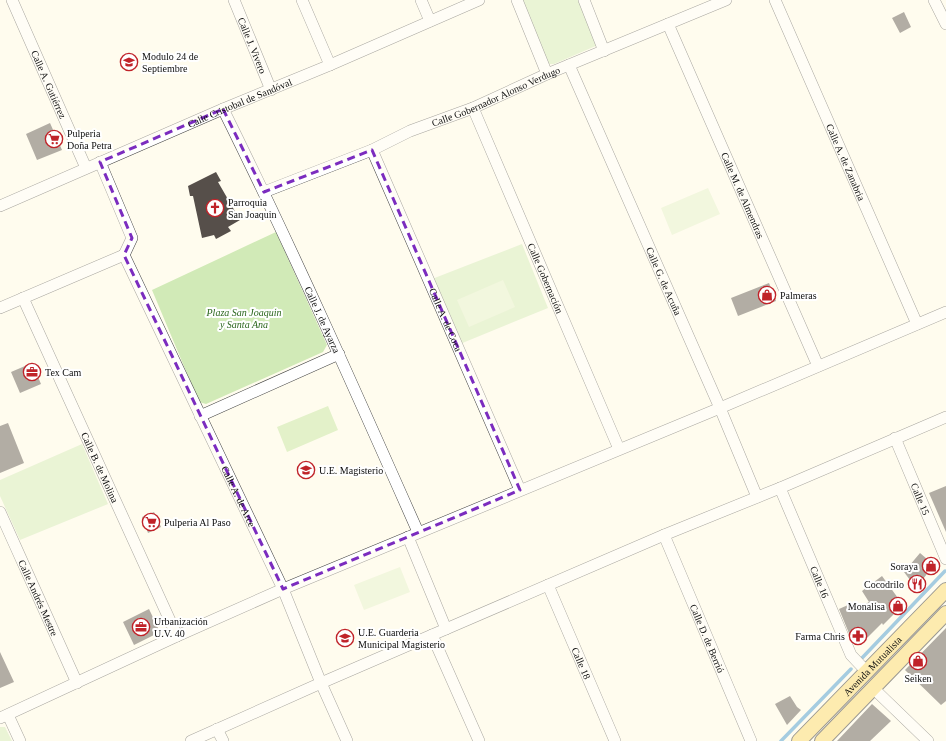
<svg xmlns="http://www.w3.org/2000/svg" width="946" height="741" font-family="Georgia,serif">
	<style>
		.green { fill: #d1eab7 }
		.pitch { fill: #e3f1c9 }
		.lines { fill: none; stroke-linecap: round; stroke-linejoin: round }
		.stream { stroke: #3892cf; stroke-width: 3.5 }
		.building { fill: #564f4a }
		.minor-casing { stroke: #414141; stroke-width: 12 }
		.major-casing { stroke: #1f1f1f; stroke-width: 16 }
		.minor { stroke: #fff; stroke-width: 11 }
		.major { stroke: #fbd763; stroke-width: 14 }
		.marked { fill: none; stroke: #7b2cbf; stroke-width: 3; stroke-dasharray: 8 5; stroke-linejoin: round }
		.labels { text-anchor: middle; dominant-baseline: central; stroke-width: 4; stroke-linejoin: round; paint-order: stroke }
		.street-label { font-size: 10px; fill: #0e0e0e; stroke: #fff }
		.poi-label { font-size: 10px; fill: #0e0e0e; stroke: #fff; text-anchor: start }
		.park-label { font-size: 10px; font-style: italic; fill: #2b661d; stroke: #fff }
	</style>
	<rect width="100%" height="100%" fill="#fffcee"/>
	<path class="green" d="M519 0H580L598 45 554 64H549L545 63Z
		M276 232 327 345 323 352 206 404 199 402 152 290Z
		M522 244 548 308 460 344 432 279Z
		M82 444 108 504 20 540 0 496V480Z
		M0 727H5L12 741H0Z"/>
	<path class="pitch" d="M708 188 720 214 672 235 661 208Z
		M503 280 515 307 469 327 457 300Z
		M328 406 338 430 287 452 277 427Z
		M400 567 410 592 364 610 354 585Z"/>
	<g class="lines">
		<path class="stream" d="M862 658 945 571
			M781 741 851 669"/>
	</g>
	<path class="building" d="M904 12 911 27 900 33 892 18Z
		M50 123 62 150 37 160 26 134Z
		M216 172 221 181 218 182 240 220 228 227 231 231 216 239 214 235 202 238 193 196H190L188 186Z
		M769 283 776 301 738 316 731 298Z
		M32 363 41 384 20 393 11 372Z
		M8 423 24 463 0 473V426Z
		M946 486V532L929 493Z
		M154 512 161 527 148 533 142 517Z
		M920 553 934 565 916 588 904 572Z
		M882 576 903 605 883 625 882 623 862 643H853L839 609 848 605 852 612 869 602 862 591Z
		M149 609 160 632 134 645 123 622Z
		M946 628V701L941 705 905 670Z
		M0 652 14 682 0 688Z
		M790 696 797 707 801 710 787 725 775 704Z
		M872 704 891 721 870 741H837Z"/>
	<g class="lines">
		<defs>
			<g id="minor">
				<path id="s1" d="M12 0 86 168"/>
				<path id="s2" d="M234 0 271 90"/>
				<path d="M302 0 330 65"/>
				<path d="M421 0 430 21"/>
				<path d="M517 0 547 74"/>
				<path d="M584 0 604 51"/>
				<path id="s3" d="M775 0 917 324"/>
				<path d="M934 0 946 24"/>
				<path id="s4" d="M668 24 818 366"/>
				<path id="s5" d="M569 65 720 408 757 497"/>
				<path id="s6" d="M473 108 619 449"/>
				<path id="s7" d="M223 109C292 248 355 390 418 532"/>
				<path id="s8" d="M372 150 520 490"/>
				<path d="M100 162 132 238 124 255"/>
				<path id="s9" d="M264 192 372 150 410 131 473 108 547 74 726 0"/>
				<path id="s10" d="M0 206 223 109 330 65 479 0"/>
				<path id="s11" d="M124 255 283 589 321 683 347 741"/>
				<path id="s12" d="M23 298 177 636"/>
				<path d="M0 308 124 255"/>
				<path d="M200 416 339 354"/>
				<path id="s13" d="M895 438 946 559"/>
				<path id="s14" d="M780 488 851 655 867 672"/>
				<path id="s15" d="M0 512 77 683"/>
				<path id="s16" d="M664 535 751 741"/>
				<path d="M408 537 446 629"/>
				<path id="s17" d="M548 585 615 741"/>
				<path d="M432 635 479 741"/>
				<path d="M873 688 928 741"/>
				<path d="M8 715 20 741"/>
				<path d="M0 718 177 636 283 589 720 408 946 312"/>
				<path d="M217 729 223 741"/>
				<path d="M191 741 321 683 432 635 664 535 780 488 946 417"/>
			</g>
			<g id="major">
				<path id="s18" d="M799 741 946 590"/>
				<path d="M822 741 946 613"/>
			</g>
		</defs>
		<use href="#minor" class="minor-casing"/>
		<use href="#major" class="major-casing"/>
		<use href="#minor" class="minor"/>
		<use href="#major" class="major"/>
	</g>
	<path d="M0 0H946V741H0ZM223 109 264 192 372 150 520 490 283 589 124 255 132 238 100 162Z" fill="#fffcee" fill-opacity=".55" fill-rule="evenodd"/>
	<path class="marked" d="M223 109 264 192 372 150 520 490 283 589 124 255 132 238 100 162Z"/>
	<defs>
		<symbol id="school-ring" viewBox="-11 -11 22 22"><circle r="9.5" fill="#fff" stroke="#c02329" stroke-width="1.5"/><path d="M0-5L7-2L0 1L-7-2ZM-4 1L0 2.5L4 1V4Q0 6-4 4Z" fill="#c02329"/></symbol>
		<symbol id="supermarket-ring" viewBox="-11 -11 22 22"><circle r="9.5" fill="#fff" stroke="#c02329" stroke-width="1.5"/><path d="M-6-5.5h2.5l.6 2H6L4.5 2H-2.5L-4.4-4H-6ZM-1.5 3.2a1.3 1.3 0 1 0 .1 0ZM3 3.2a1.3 1.3 0 1 0 .1 0Z" fill="#c02329"/></symbol>
		<symbol id="church-ring" viewBox="-11 -11 22 22"><circle r="9.5" fill="#fff" stroke="#c02329" stroke-width="1.5"/><path d="M-1.2-6h2.4v3.5h3.3v2.4h-3.3V6h-2.4V-.1h-3.3v-2.4h3.3Z" fill="#c02329"/></symbol>
		<symbol id="shop-ring" viewBox="-11 -11 22 22"><circle r="9.5" fill="#fff" stroke="#c02329" stroke-width="1.5"/><path d="M-5-2.5h2.3a2.7 3.5 0 0 1 5.4 0H5L5.5 6h-11ZM-1.5-2.5h3a1.5 2.3 0 0 0-3 0Z" fill="#c02329"/></symbol>
		<symbol id="office-ring" viewBox="-11 -11 22 22"><circle r="9.5" fill="#fff" stroke="#c02329" stroke-width="1.5"/><path d="M-6-3h4V-5.5h4V-3h4V5H-6ZM-1-4.5V-3h2v-1.5ZM-6 0V1H6V0Z" fill="#c02329"/></symbol>
		<symbol id="restaurant-ring" viewBox="-11 -11 22 22"><circle r="9.5" fill="#fff" stroke="#c02329" stroke-width="1.5"/><path d="M-5-6h1v4h1v-4h1v4h1v-4h1v5L-1.5 .5V6h-2V.5L-5-1ZM5-6V6H3V1.5H1.5Q1.5-4 5-6Z" fill="#c02329"/></symbol>
		<symbol id="pharmacy-ring" viewBox="-11 -11 22 22"><circle r="9.5" fill="#fff" stroke="#c02329" stroke-width="1.5"/><path d="M-2-6h4v4h4v4h-4v4h-4v-4h-4v-4h4Z" fill="#c02329"/></symbol>
	</defs>
	<g fill-rule="evenodd">
		<use href="#school-ring" x="119" y="52" width="20" height="20"/>
		<use href="#supermarket-ring" x="44" y="129" width="20" height="20"/>
		<use href="#church-ring" x="205" y="198" width="20" height="20"/>
		<use href="#shop-ring" x="757" y="285" width="20" height="20"/>
		<use href="#office-ring" x="22" y="362" width="20" height="20"/>
		<use href="#school-ring" x="296" y="460" width="20" height="20"/>
		<use href="#supermarket-ring" x="141" y="512" width="20" height="20"/>
		<use href="#shop-ring" x="921" y="556" width="20" height="20"/>
		<use href="#restaurant-ring" x="907" y="574" width="20" height="20"/>
		<use href="#shop-ring" x="888" y="596" width="20" height="20"/>
		<use href="#office-ring" x="131" y="617" width="20" height="20"/>
		<use href="#pharmacy-ring" x="848" y="626" width="20" height="20"/>
		<use href="#school-ring" x="335" y="628" width="20" height="20"/>
		<use href="#shop-ring" x="908" y="651" width="20" height="20"/>
	</g>
	<g class="labels">
		<g class="street-label">
			<text stroke="none"><textPath href="#s2" startOffset="49">Calle J. Vivero</textPath></text>
			<text stroke="none"><textPath href="#s1" startOffset="92">Calle A. Gutiérrez</textPath></text>
			<text stroke="none"><textPath href="#s9" startOffset="251">Calle Gobernador Alonso Verdugo</textPath></text>
			<text stroke="none"><textPath href="#s10" startOffset="261">Calle Cristobal de Sandóval</textPath></text>
			<text stroke="none"><textPath href="#s3" startOffset="177">Calle A. de Zanabria</textPath></text>
			<text stroke="none"><textPath href="#s4" startOffset="187">Calle M. de Almendras</textPath></text>
			<text stroke="none"><textPath href="#s6" startOffset="185">Calle Gobernación</textPath></text>
			<text stroke="none"><textPath href="#s5" startOffset="236">Calle G. de Acuña</textPath></text>
			<text stroke="none"><textPath href="#s7" startOffset="233">Calle J. de Ayarza</textPath></text>
			<text stroke="none"><textPath href="#s8" startOffset="185">Calle A. de Coca</textPath></text>
			<text stroke="none"><textPath href="#s12" startOffset="186">Calle B. de Molina</textPath></text>
			<text stroke="none"><textPath href="#s11" startOffset="267">Calle A. de Arce</textPath></text>
			<text stroke="none"><textPath href="#s13" startOffset="66">Calle 15</textPath></text>
			<text stroke="none"><textPath href="#s14" startOffset="102">Calle 16</textPath></text>
			<text stroke="none"><textPath href="#s15" startOffset="94">Calle Andrés Mestre</textPath></text>
			<text stroke="none"><textPath href="#s16" startOffset="112">Calle D. de Berrió</textPath></text>
			<text stroke="none"><textPath href="#s17" startOffset="85">Calle 18</textPath></text>
			<text stroke="none"><textPath href="#s18" startOffset="105">Avenida Mutualista</textPath></text>
		</g>
		<g class="poi-label">
			<text x="142" y="56">Modulo 24 de<tspan x="142" dy="12">Septiembre</tspan></text>
			<text x="67" y="133">Pulperia<tspan x="67" dy="12">Doña Petra</tspan></text>
			<text x="228" y="202">Parroquia<tspan x="228" dy="12">San Joaquin</tspan></text>
			<text x="780" y="295">Palmeras</text>
			<text x="45" y="372">Tex Cam</text>
			<text x="319" y="470">U.E. Magisterio</text>
			<text x="164" y="522">Pulperia Al Paso</text>
			<text x="918" y="566" text-anchor="end">Soraya</text>
			<text x="904" y="584" text-anchor="end">Cocodrilo</text>
			<text x="885" y="606" text-anchor="end">Monalisa</text>
			<text x="154" y="621">Urbanización<tspan x="154" dy="12">U.V. 40</tspan></text>
			<text x="358" y="632">U.E. Guarderia<tspan x="358" dy="12">Municipal Magisterio</tspan></text>
			<text x="845" y="636" text-anchor="end">Farma Chris</text>
			<text x="918" y="678" text-anchor="middle">Seiken</text>
		</g>
		<g class="park-label">
			<text x="244" y="312">Plaza San Joaquin<tspan x="244" dy="12">y Santa Ana</tspan></text>
		</g>
	</g>
</svg>
